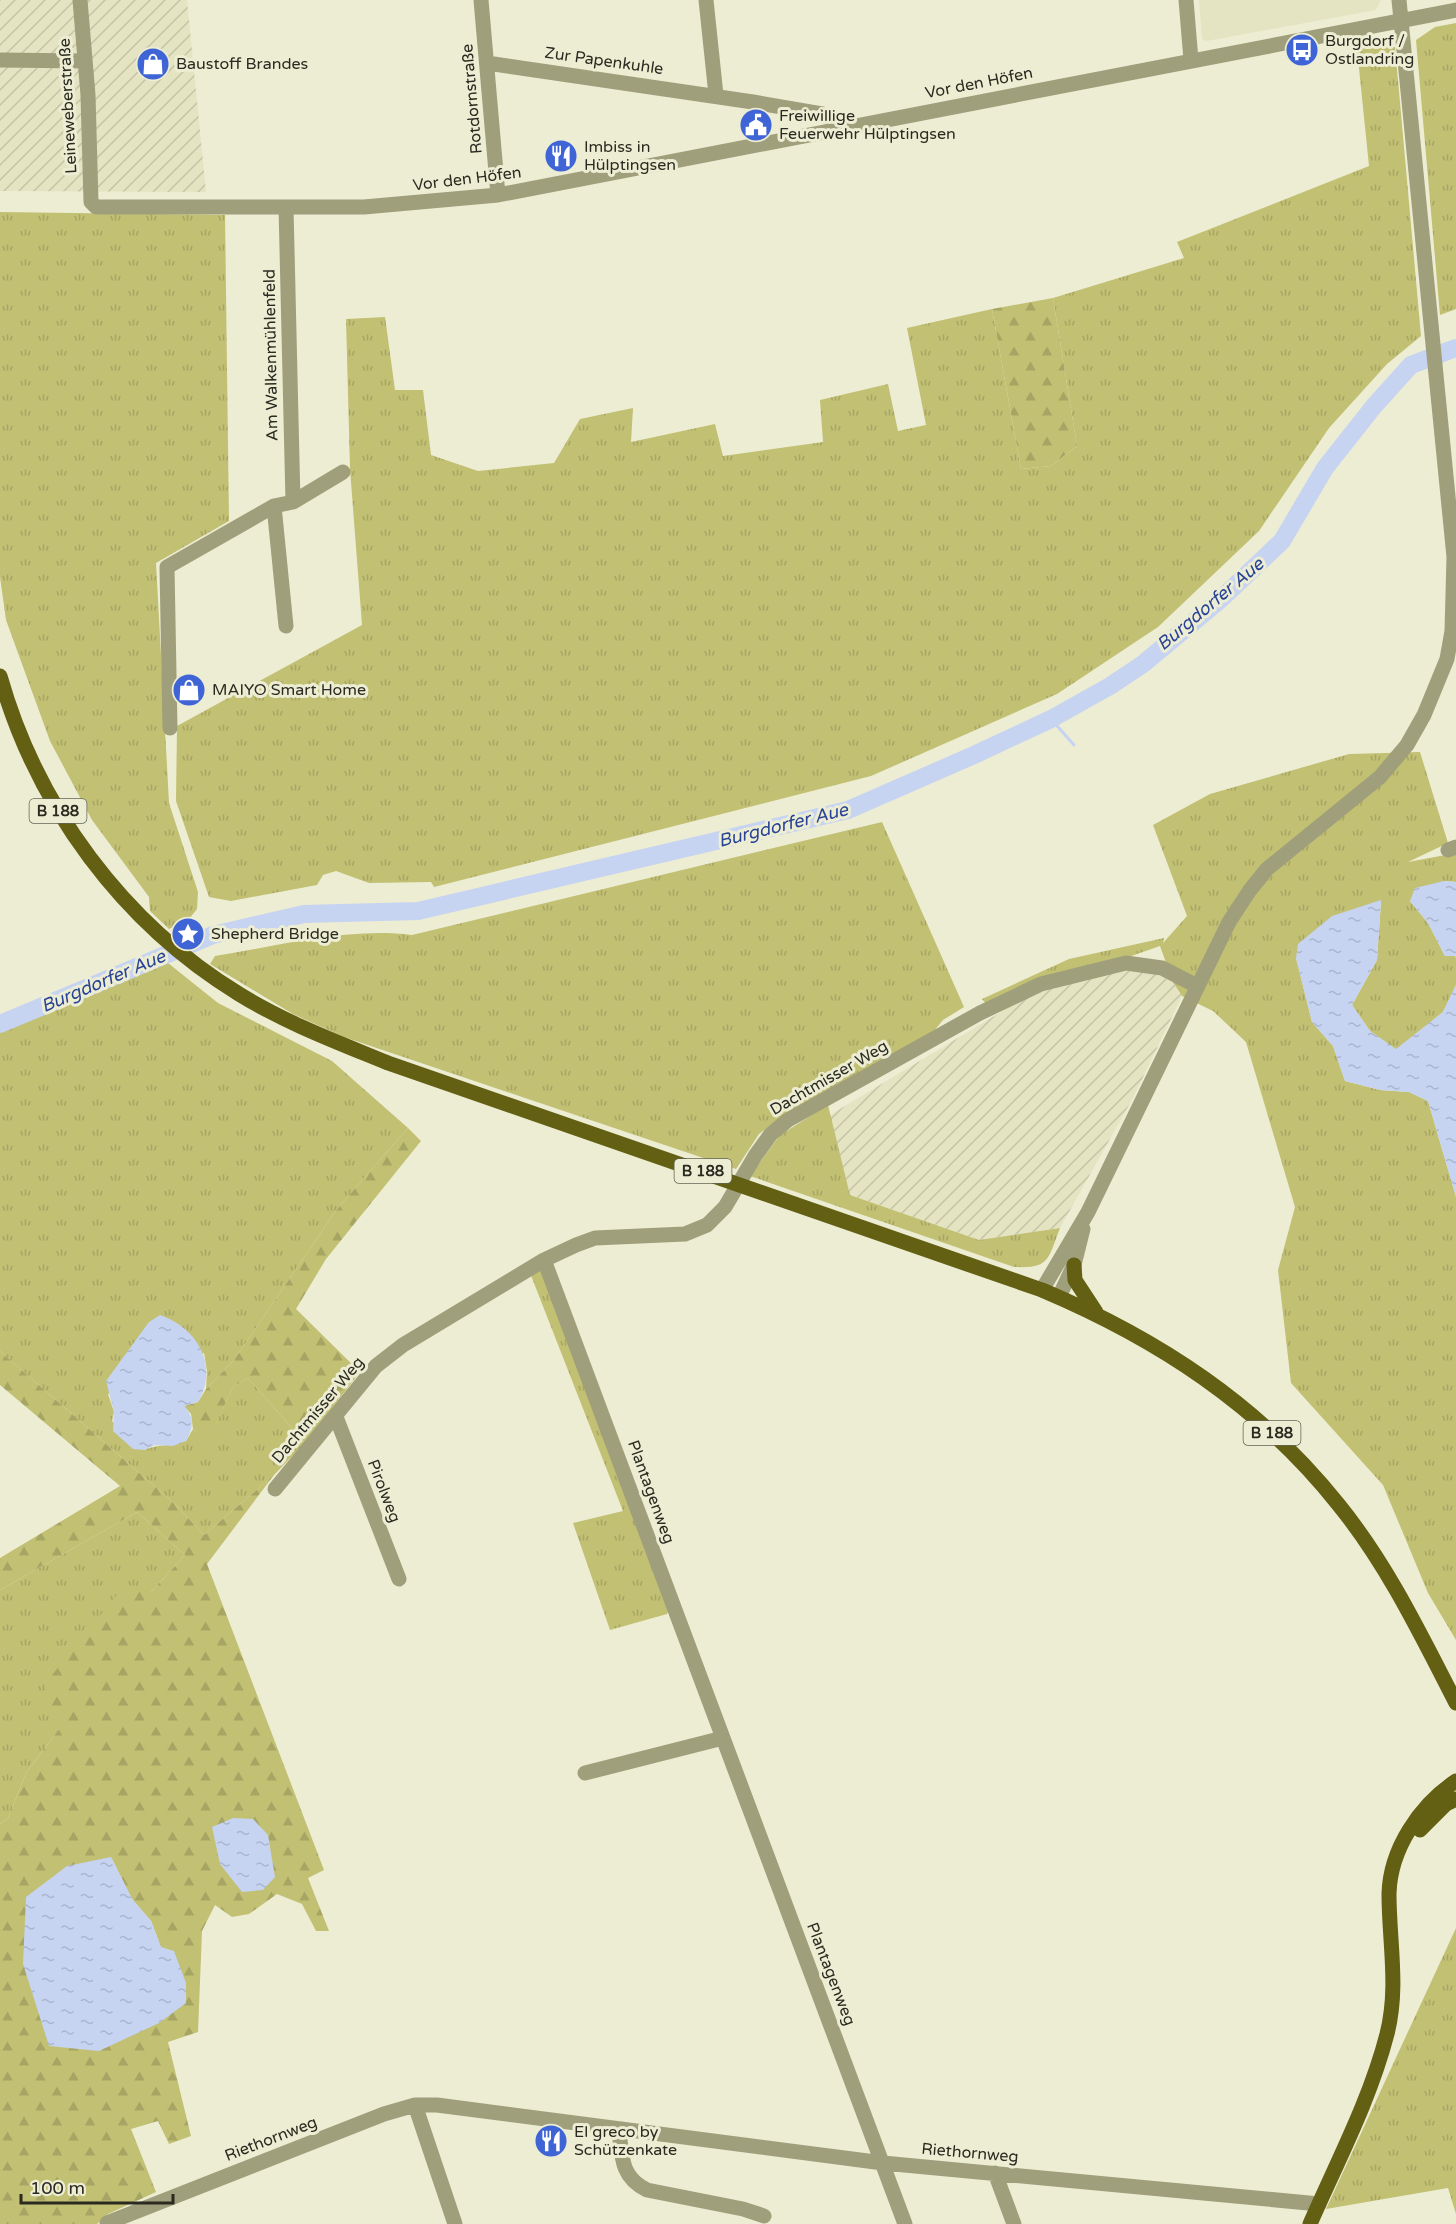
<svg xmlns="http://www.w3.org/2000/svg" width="1456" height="2224" font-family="'Varela Round',sans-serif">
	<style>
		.built { fill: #e4e4c3 }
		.industrial { fill: url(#industrial-furrows) }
		.grass { fill: url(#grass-tufts) }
		.forest { fill: url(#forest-firs); fill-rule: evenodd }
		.water { fill: url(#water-ripples) }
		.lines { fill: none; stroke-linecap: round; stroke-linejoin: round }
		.stream { stroke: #c6d3f1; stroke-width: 3 }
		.river { stroke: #c6d3f1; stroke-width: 18 }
		.minor { stroke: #a09f7c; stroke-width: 15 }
		.major { stroke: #635f13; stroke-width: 15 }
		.labels { text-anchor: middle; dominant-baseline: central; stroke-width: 6; stroke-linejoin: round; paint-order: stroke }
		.shield { fill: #ededd4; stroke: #646456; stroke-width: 1.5 }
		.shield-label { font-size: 15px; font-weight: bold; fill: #2a2a20 }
		.poi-label { font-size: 16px; fill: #2a2a20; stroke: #ededd4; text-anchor: start }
		.street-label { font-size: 16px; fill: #2a2a20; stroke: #ededd4 }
		.water-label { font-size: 18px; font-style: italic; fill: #284396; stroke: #ededd4 }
	</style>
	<defs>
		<pattern id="industrial-furrows" width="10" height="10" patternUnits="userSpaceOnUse" patternTransform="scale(1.5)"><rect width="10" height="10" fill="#e4e4c3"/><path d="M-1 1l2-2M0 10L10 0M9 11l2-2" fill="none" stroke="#c4c4a7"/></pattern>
		<pattern id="grass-tufts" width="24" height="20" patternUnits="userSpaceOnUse" patternTransform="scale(1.5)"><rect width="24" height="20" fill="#c2c073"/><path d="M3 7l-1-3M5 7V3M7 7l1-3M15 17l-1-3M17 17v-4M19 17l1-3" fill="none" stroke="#a7a563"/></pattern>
		<pattern id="forest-firs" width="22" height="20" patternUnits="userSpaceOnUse" patternTransform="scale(1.5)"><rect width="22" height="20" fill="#c2c073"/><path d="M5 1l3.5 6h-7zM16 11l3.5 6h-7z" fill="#a7a563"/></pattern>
		<pattern id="water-ripples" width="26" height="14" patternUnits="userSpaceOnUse" patternTransform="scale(1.5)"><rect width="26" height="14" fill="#c6d3f1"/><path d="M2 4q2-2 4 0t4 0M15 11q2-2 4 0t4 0" fill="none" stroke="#aab5ce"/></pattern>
	</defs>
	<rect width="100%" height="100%" fill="#ededd4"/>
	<path class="built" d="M1199 0H1381L1376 10 1207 41 1202 39Z"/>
	<path class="industrial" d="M0 0H187L206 192 0 191Z
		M1123 967 1146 969 1173 982 1182 996 1133 1098 1060 1228 979 1240 850 1195 830 1115 1039 989Z"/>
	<path class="grass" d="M1456 23V309L1440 315 1416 40 1435 27Z
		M1379 37 1387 47H1395L1421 336 1387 364 1329 428 1259 531 1158 627 1057 694 871 776 434 887 431 882 369 883 336 871 323 875 317 885 231 901 209 897 176 801 177 726 362 625 350 469 346 319 385 317 395 390H423L431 455 478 471 554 463 580 419 633 408 631 442 715 424 723 456 823 442 820 400 888 384 898 431 926 425 907 328 992 309 1021 469 1051 466 1077 446 1053 298 1184 258 1177 242 1369 166 1356 39Z
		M0 212 225 215 229 521 156 563 169 803 198 892 197 909 189 919 169 929 150 911 149 897 92 820 50 741 6 620 0 577Z
		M1420 752 1448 843 1408 862 1456 853V882L1444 881 1410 901 1428 923 1445 956H1455L1456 958V985L1443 1012 1396 1050 1370 1031 1352 1005 1377 960 1381 901 1296 958 1312 1022 1333 1046 1345 1081 1380 1090 1409 1092 1428 1101 1456 1197V1640L1428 1593 1383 1485 1291 1383 1278 1270 1295 1207 1246 1042 1213 1011 1182 996 1173 982 1160 946 988 1006 982 999 1069 959 1164 938 1163 943 1187 916 1153 825 1210 794 1349 754Z
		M882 822 964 1007 943 1020 929 1037 781 1118 759 1134 736 1169 344 1037 293 1014 210 964 215 956C279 946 348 927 412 935Z
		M168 963 218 1003 332 1061 408 1128 337 1209 234 1360 206 1389 207 1371 204 1353 108 1394 114 1412 112 1421 144 1450C158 1444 172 1446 186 1441L193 1429 208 1439 233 1387 248 1378 305 1443 274 1475 204 1535 177 1506 0 1351V1031Z
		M828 1105 850 1195 979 1240 1060 1228C1048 1259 1050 1269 1014 1267L750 1176 780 1135Z
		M539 1269 548 1277 670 1608 667 1614 610 1630 573 1523 623 1511 530 1273Z
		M137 1512 185 1555 151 1592 59 1729 26 1773 8 1818 0 1824V1590Z
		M1456 1928V2214L1448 2188 1326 2209Z"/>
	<path class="forest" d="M1053 298 1077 446 1051 466 1021 469 992 309Z
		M408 1128 421 1141 326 1259 296 1309 360 1372 305 1443 248 1378 233 1387 208 1440 193 1429 191 1414 184 1406 198 1402 206 1389 234 1360 337 1209Z
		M0 1351 177 1506 204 1535 274 1475 207 1564 324 1870 308 1878 329 1931H316L302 1904 277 1894 249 1914 232 1917 215 1905 202 1931 198 2032 168 2042 191 2136 169 2144 158 2121 131 2129 156 2192 108 2214 97 2224H0V1824L8 1818 26 1773 59 1729 44 1685 123 1587 151 1592 185 1555 137 1512 0 1590V1558L120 1486 0 1385ZM111 1857 132 1899 151 1921 161 1947 159 2023Z"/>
	<path class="water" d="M1444 881 1456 882V958L1455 956H1445L1428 923 1410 901 1415 888Z
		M1381 900 1377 960 1352 1005 1370 1031 1396 1049 1443 1012 1456 985V1197L1428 1101 1409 1092 1380 1090 1345 1081 1333 1046 1312 1022 1296 958 1298 944 1332 916Z
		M160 1315C198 1328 219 1366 198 1402L184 1406C195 1418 193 1428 186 1441L173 1446 155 1445 144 1450 133 1449 113 1431 114 1412 106 1381 149 1322Z
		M233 1818 253 1819 268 1835 275 1877 263 1890 242 1892 220 1864 212 1827Z
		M111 1857 132 1899 151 1921 161 1947 174 1951 186 1983V2003L159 2023 99 2051 49 2046 23 1964 26 1897 67 1866Z"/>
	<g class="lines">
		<path class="stream" d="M1051 719 1074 745"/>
		<path class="river" d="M0 1024 213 935 304 914 418 911 848 810 974 755 1051 719 1110 686 1143 664 1222 598 1282 541 1325 468 1374 406 1411 365 1456 348"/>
		<path class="minor" d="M80 0 88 95 91 202 96 207H364L498 195 1456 10
			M481 0 498 195
			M706 0 716 95
			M1186 0 1191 60
			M0 60 85 61
			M487 63 753 102 822 114 848 127
			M293 502 343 472
			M274 506 286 626
			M170 728 167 567 274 506 293 502 286 207
			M1448 850 1456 847
			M544 1260 905 2224
			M1042 1290 1088 1212 1229 922 1250 890 1267 869 1380 777 1407 745 1424 715 1447 659 1452 631 1454 557 1399 0
			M1059 1297 1074 1265 1083 1229
			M336 1417 399 1579
			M275 1489 376 1366 403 1345 544 1260 576 1245 595 1238 685 1234 707 1225 725 1207 755 1156 771 1134 788 1120 980 1013 1041 984 1126 963 1162 968 1197 986
			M585 1773 723 1738
			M415 2105 455 2224
			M619 2129C622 2156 620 2177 647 2190L743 2209 764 2216
			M995 2173 1014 2224
			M107 2223 384 2114 415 2105H437L883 2163 1319 2204"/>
		<path class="major" d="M0 676C37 807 123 923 239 994 286 1023 337 1042 388 1063L1042 1290C1158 1339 1259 1405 1338 1504 1387 1564 1421 1635 1456 1703
			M1074 1265 1075 1280 1096 1312
			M1420 1830 1446 1804 1456 1799
			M1310 2224C1337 2162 1370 2100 1387 2034 1399 1987 1389 1942 1389 1894 1390 1849 1420 1805 1456 1781"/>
	</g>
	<defs>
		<symbol id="bus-disc" viewBox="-11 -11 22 22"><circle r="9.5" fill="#3f64d6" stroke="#ededd4"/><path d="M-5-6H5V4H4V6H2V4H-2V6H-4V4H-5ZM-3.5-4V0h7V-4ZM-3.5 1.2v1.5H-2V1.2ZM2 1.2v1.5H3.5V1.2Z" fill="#fff"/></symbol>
		<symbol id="shop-disc" viewBox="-11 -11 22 22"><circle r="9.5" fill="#3f64d6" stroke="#ededd4"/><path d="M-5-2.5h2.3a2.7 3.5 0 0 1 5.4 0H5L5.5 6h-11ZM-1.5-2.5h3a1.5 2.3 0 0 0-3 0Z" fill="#fff"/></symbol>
		<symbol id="civic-disc" viewBox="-11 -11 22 22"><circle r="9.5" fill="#3f64d6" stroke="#ededd4"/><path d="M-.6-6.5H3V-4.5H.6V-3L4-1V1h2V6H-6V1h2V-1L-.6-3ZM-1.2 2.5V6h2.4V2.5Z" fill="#fff"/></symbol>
		<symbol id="restaurant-disc" viewBox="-11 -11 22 22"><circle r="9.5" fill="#3f64d6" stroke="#ededd4"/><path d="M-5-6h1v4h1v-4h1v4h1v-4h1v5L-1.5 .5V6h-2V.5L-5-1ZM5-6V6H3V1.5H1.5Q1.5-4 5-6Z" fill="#fff"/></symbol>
		<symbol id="sight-disc" viewBox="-11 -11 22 22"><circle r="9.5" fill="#3f64d6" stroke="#ededd4"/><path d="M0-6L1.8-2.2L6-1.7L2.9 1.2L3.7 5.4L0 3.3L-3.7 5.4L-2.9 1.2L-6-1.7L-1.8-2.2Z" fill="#fff"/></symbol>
	</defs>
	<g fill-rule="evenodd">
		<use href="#bus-disc" x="1283" y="31" width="38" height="38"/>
		<use href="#shop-disc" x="134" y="45" width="38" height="38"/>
		<use href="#civic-disc" x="737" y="106" width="38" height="38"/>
		<use href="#restaurant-disc" x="542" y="137" width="38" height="38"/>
		<use href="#shop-disc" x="170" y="671" width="38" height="38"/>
		<use href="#sight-disc" x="169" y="915" width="38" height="38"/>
		<use href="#restaurant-disc" x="532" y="2122" width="38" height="38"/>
	</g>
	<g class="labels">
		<g class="shield">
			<rect x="29.5" y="799" width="57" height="24" rx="4.5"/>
			<rect x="674.5" y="1159" width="57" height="24" rx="4.5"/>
			<rect x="1243.5" y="1421" width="57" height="24" rx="4.5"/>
		</g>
		<g class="shield-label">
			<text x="58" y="811">B 188</text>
			<text x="703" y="1171">B 188</text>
			<text x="1272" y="1433">B 188</text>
		</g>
		<g class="poi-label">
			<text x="1325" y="41">Burgdorf /<tspan x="1325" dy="18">Ostlandring</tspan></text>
			<text x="176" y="64">Baustoff Brandes</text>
			<text x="779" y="116">Freiwillige<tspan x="779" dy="18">Feuerwehr Hülptingsen</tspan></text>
			<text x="584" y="147">Imbiss in<tspan x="584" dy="18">Hülptingsen</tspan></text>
			<text x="212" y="690">MAIYO Smart Home</text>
			<text x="211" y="934">Shepherd Bridge</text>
			<text x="574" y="2132">El greco by<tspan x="574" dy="18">Schützenkate</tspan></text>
		</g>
		<g class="street-label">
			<text transform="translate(604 61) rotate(8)">Zur Papenkuhle</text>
			<text transform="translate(979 83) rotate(-11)">Vor den Höfen</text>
			<text transform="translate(472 99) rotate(-95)">Rotdornstraße</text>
			<text transform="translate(68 106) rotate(-93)">Leineweberstraße</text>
			<text transform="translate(467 179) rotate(-7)">Vor den Höfen</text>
			<text transform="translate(271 355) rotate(-91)">Am Walkenmühlenfeld</text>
			<text transform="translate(829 1078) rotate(-30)">Dachtmisser Weg</text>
			<text transform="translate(318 1410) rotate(-50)">Dachtmisser Weg</text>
			<text transform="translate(384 1491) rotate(69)">Pirolweg</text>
			<text transform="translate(651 1492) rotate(70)">Plantagenweg</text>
			<text transform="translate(831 1974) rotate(69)">Plantagenweg</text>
			<text transform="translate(271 2139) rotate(-21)">Riethornweg</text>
			<text transform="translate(970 2153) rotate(5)">Riethornweg</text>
		</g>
		<g class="water-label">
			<text transform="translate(1210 604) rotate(-40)">Burgdorfer Aue</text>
			<text transform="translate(783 825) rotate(-14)">Burgdorfer Aue</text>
			<text transform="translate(103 981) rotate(-23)">Burgdorfer Aue</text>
		</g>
	</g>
	<path d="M21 2194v9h152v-9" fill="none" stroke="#2a2a20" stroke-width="3"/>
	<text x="30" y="2194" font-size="18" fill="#2a2a20" stroke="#ededd4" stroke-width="4.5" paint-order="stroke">100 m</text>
</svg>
